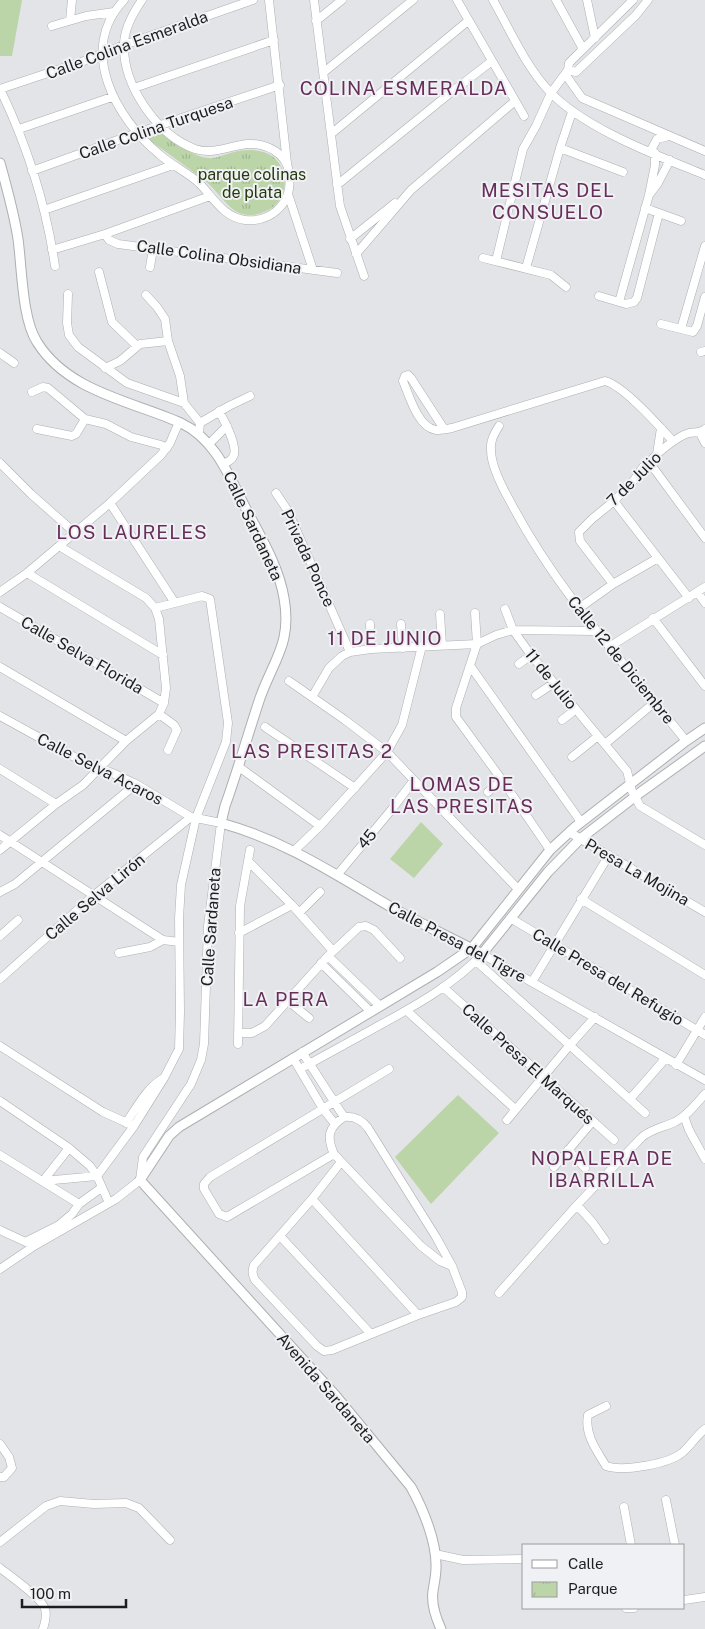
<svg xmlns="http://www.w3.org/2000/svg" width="705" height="1629" font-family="'Public Sans',sans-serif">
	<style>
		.park { fill: url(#park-tufts) }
		.pitch { fill: #bbd4a8 }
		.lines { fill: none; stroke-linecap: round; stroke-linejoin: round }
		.minor-casing { stroke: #adafb2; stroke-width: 9 }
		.tertiary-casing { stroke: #adafb2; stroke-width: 11 }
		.minor { stroke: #fff; stroke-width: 8 }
		.tertiary { stroke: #fff; stroke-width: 9 }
		.labels { text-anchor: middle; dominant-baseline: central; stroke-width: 4; stroke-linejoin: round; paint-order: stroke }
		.street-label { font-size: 16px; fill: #1c1d1e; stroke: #f0f1f4 }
		.park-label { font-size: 16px; fill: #243a0e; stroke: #f0f1f4 }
		.quarter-label { font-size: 19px; letter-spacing: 1px; fill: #672e59; stroke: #f0f1f4 }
	</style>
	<defs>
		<pattern id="park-tufts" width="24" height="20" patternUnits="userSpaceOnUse" patternTransform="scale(1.25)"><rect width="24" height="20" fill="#bbd4a8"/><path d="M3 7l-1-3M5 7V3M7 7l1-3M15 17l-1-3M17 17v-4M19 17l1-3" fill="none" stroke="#a0b690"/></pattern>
	</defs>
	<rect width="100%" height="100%" fill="#e2e4e7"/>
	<path class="park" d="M162 132C175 141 190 156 208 158 216 159 225 154 234 152 248 148 270 149 279 163 284 171 286 179 284 188 282 198 276 207 266 211 233 226 225 196 204 180 186 166 167 153 148 139Z"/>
	<path class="pitch" d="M0 0H22L12 56H0Z
		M421 822 443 844 414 878 390 859Z
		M458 1095 499 1133 431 1204 395 1157Z"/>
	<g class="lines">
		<defs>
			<path id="minor" d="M124 0C77 50 116 118 159 154 171 165 187 172 199 183 213 197 223 217 245 220 260 222 276 215 284 202 290 193 290 184 289 173 287 153 266 143 247 144 229 146 214 155 195 149 157 135 123 86 124 45 124 29 133 13 142 0
				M269 0 287 163
				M314 0 340 206 364 276
				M457 0 524 116
				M493 0C510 30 525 65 549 91 585 129 656 155 705 175
				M556 0 583 49
				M587 0 595 38
				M633 0 569 63 568 70 576 72 636 15 648 0
				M70 20 72 0
				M316 21 342 0
				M52 26 86 16 114 12
				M324 72 413 0
				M565 74 582 98 705 151
				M134 88 274 40
				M0 89 87 60 124 45 253 0
				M0 89C27 145 46 205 55 266
				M19 129 112 97
				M331 134 468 21
				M560 148 623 172
				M650 152 657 139 669 136
				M32 171 137 133 280 85
				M337 185 449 94 492 61
				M288 194 313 270
				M649 195 658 183 670 160
				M645 208 681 221
				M44 210 173 165
				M105 234 109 240 118 244 337 273
				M350 239 395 203
				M52 250 105 234 210 196
				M356 254 411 190 515 101
				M483 258 551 275 566 287
				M496 261 523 149 536 126 551 93 568 70
				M150 267 153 249
				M526 268 560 148 572 112
				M99 272 112 322 137 346
				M68 294 67 323 69 335 78 347 127 383 184 403 200 423
				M146 295 157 307 165 319 168 341 180 376 184 403
				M599 296 626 304 634 302 637 298 659 213
				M619 302 649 195 655 165V153
				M661 324 693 332 697 326 705 297
				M681 329 705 246
				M701 352 705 351
				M0 353 14 363
				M105 368 120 361 140 344 168 341
				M32 392 43 387 48 388 85 419 106 424 131 437 161 445 167 448
				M219 411C224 420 239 448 233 457 231 461 227 462 223 464
				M499 426C494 434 490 441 491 450 491 467 503 489 511 503 557 591 625 664 686 741
				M37 429 72 436 76 434 85 419
				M444 429 411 378 408 375 405 376 403 381C409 395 418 428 436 430 441 430 447 429 452 428L605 381C624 386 658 425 673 441
				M701 432V435L705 443
				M199 433 200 423 229 406 250 396
				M209 444 227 426
				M657 454 661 428
				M0 463 31 494 74 532
				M648 465 655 470 705 538
				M276 493 288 511 350 652
				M614 501 689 598
				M110 503 175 603
				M27 573 163 655
				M613 584 580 541 579 532 592 519 614 501 634 480 643 467 648 465C653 455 678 436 689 433 695 432 700 433 705 429
				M0 592 27 573 110 503 161 455 170 443 179 422
				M698 593 705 603
				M0 607 164 703
				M505 609 513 630 531 655 627 771 632 791 640 806 705 845
				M578 609 613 584 658 558
				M475 613 477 644 456 708V717L502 780 550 850
				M440 614 442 645
				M653 618 705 686
				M370 624 371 649
				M401 624 403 648
				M609 647 705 587
				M519 664 531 655
				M0 667 126 741
				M471 667 581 822
				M289 681 345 720 387 752 518 889
				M536 695 554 683
				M312 697 329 668 342 656 350 652 371 649 477 644 496 635 513 630 595 631
				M159 714 174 725 177 730 168 750
				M0 716 78 759 117 775 136 784 191 817 221 823 208 926 204 1044 201 1060 191 1084 143 1157 140 1180 116 1199 34 1246 0 1269
				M562 720 575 710
				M265 727 355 788
				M605 744 655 702
				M572 757 598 736
				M239 767 320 826
				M0 769 56 804
				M488 792 502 780
				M569 832 705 912
				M0 835 163 940 179 942
				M0 850 56 804 83 785 126 741 159 714 164 703 166 688 159 619 155 608 146 598 59 546
				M294 851 320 826 387 752 402 725 422 646
				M249 862 292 905 333 951
				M338 874 392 809 414 780
				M0 892 15 884 136 784
				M581 899 705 975
				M299 913 320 892
				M512 919 705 1035
				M239 933 292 905
				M0 936 18 920
				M119 953 150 947 163 940
				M328 956 380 1006
				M476 961 645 1113
				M321 963 371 1012
				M0 979 93 896 191 817
				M532 982 609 855
				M443 987 614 1140
				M287 1000 309 1018
				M407 1011 515 1109
				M238 1033H252L265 1026 328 956 359 927 366 926 374 930 400 958
				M238 1044 240 906 250 850
				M0 1046 103 1112 134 1126
				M302 1052 344 1117
				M293 1058 323 1109 335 1124
				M676 1065 705 1017
				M300 1069C324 1056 347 1043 371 1030 409 1009 453 986 482 954L705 1080
				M630 1099 665 1059
				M0 1101 69 1148 90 1166 97 1176 109 1203
				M684 1116 689 1130 705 1159
				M507 1120 569 1046 595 1017
				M126 1123C137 1107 146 1089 162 1079
				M568 1150 585 1168
				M334 1154 227 1217 219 1214 204 1189V1184L210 1177 389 1069
				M0 1155 79 1204
				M341 1162 312 1199 254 1265C252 1271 252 1274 255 1280L317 1346 324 1351 332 1350 418 1315 456 1302 462 1297V1292L452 1266 436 1237 368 1128C362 1120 354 1116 344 1117 329 1127 326 1136 334 1154L421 1246 440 1261 452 1266
				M554 1167 592 1122
				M43 1181 97 1176 134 1126 164 1078 179 1049 180 1012 179 918 181 885 196 818 226 742 228 723 210 599 202 596 155 608
				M43 1181 69 1148
				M312 1199 418 1315
				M577 1205 593 1223 605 1240
				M0 1230 30 1244
				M280 1236 371 1334
				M27 1241 59 1225 72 1214 79 1204 101 1188
				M499 1293 577 1205 642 1137C652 1129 664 1127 675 1122 687 1116 696 1104 705 1094
				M606 1406 588 1415C584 1434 597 1451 606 1466 622 1472 670 1464 683 1452 691 1445 696 1436 705 1429
				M0 1444 9 1457 12 1468 4 1477H0
				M666 1500 675 1545
				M624 1507 631 1545
				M0 1542 46 1506 60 1501 94 1504 126 1503 139 1508 170 1540
				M435 1554 463 1560 524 1559
				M0 1568C10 1576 42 1598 45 1609 47 1615 45 1623 43 1629
				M684 1600 705 1597
				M626 1608H634"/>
			<path id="tertiary" d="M0 163C7 188 14 213 18 239 22 268 22 319 37 342 68 392 132 401 181 423 213 438 227 471 242 501 258 533 278 563 284 598 292 643 274 659 260 698 248 734 238 770 225 806L221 823C286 841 334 874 391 907 421 924 452 938 482 954L548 872 580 839 641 792 705 746
				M441 1629C436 1618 431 1604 433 1591 434 1584 436 1576 436 1568 437 1542 423 1509 411 1487L336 1396 140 1180 169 1136 179 1127 437 972 472 948 550 850 575 827 686 741 705 728"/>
		</defs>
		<use href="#minor" class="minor-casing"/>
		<use href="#tertiary" class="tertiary-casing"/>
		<use href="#minor" class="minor"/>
		<use href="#tertiary" class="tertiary"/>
	</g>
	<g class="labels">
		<g class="street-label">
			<text transform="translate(127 45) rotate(-20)">Calle Colina Esmeralda</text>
			<text transform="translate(156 128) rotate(-19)">Calle Colina Turquesa</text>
			<text transform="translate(219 257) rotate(8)">Calle Colina Obsidiana</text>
			<text transform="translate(634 479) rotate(-45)">7 de Julio</text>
			<text transform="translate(253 526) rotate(65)">Calle Sardaneta</text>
			<text transform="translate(308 558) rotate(65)">Privada Ponce</text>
			<text transform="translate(82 655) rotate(30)">Calle Selva Florida</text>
			<text transform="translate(621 660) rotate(51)">Calle 12 de Diciembre</text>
			<text transform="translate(551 679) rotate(51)">11 de Julio</text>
			<text transform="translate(100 769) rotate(27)">Calle Selva Acaros</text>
			<text transform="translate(367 839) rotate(-50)">45</text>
			<text transform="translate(637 872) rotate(30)">Presa La Mojina</text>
			<text transform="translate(95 897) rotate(-40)">Calle Selva Lirón</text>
			<text transform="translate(211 927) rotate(-86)">Calle Sardaneta</text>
			<text transform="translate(457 942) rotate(28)">Calle Presa del Tigre</text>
			<text transform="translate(608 977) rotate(31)">Calle Presa del Refugio</text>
			<text transform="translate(528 1064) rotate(42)">Calle Presa El Marqués</text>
			<text transform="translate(326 1388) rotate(49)">Avenida Sardaneta</text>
		</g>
		<g class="park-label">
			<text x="252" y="174">parque colinas<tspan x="252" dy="18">de plata</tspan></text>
		</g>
		<g class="quarter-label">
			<text x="404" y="88">COLINA ESMERALDA</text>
			<text x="548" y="190">MESITAS DEL<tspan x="548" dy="22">CONSUELO</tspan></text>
			<text x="132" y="532">LOS LAURELES</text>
			<text x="385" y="638">11 DE JUNIO</text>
			<text x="312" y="751">LAS PRESITAS 2</text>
			<text x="462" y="784">LOMAS DE<tspan x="462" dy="22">LAS PRESITAS</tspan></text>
			<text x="286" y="999">LA PERA</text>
			<text x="602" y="1158">NOPALERA DE<tspan x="602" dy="22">IBARRILLA</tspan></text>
		</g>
	</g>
	<rect x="522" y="1544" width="162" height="65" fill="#f0f1f4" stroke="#9b9c9e"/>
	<rect x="532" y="1560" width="25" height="8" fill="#ffffff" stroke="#9b9c9e"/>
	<text x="568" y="1569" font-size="15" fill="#1c1d1e">Calle</text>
	<rect x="532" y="1582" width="25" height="15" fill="url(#park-tufts)" stroke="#9b9c9e"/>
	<text x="568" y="1594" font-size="15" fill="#1c1d1e">Parque</text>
	<path d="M22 1599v8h104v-8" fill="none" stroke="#1c1d1e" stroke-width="2.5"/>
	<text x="30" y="1599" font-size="15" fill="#1c1d1e" stroke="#f0f1f4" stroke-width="4" paint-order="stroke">100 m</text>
</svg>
